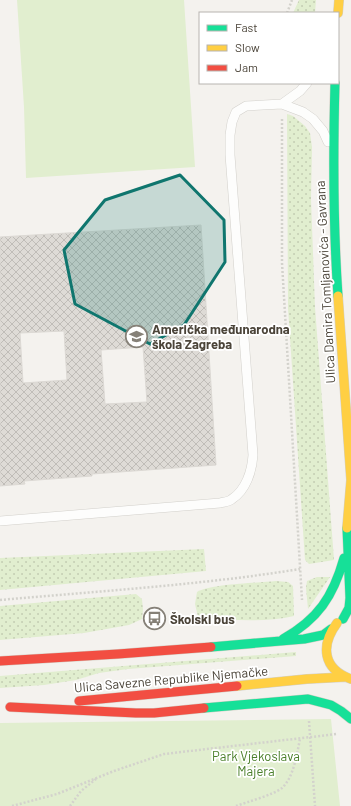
<svg xmlns="http://www.w3.org/2000/svg" width="351" height="806" font-family="Barlow,sans-serif">
	<style>
		.grass { fill: url(#grass-dots) }
		.park { fill: #e1eecf }
		.building { fill: url(#building-cross-hatch); stroke: #dcd9d4; fill-rule: evenodd }
		.lines { fill: none; stroke-linecap: round; stroke-linejoin: round }
		.lane-casing { stroke: #d2d0cb; stroke-width: 10 }
		.fast-casing { stroke: #d3cfc5; stroke-width: 10 }
		.slow-casing { stroke: #d3cfc5; stroke-width: 10 }
		.jam-casing { stroke: #d3cfc5; stroke-width: 10 }
		.path { stroke: #d3d2cc; stroke-width: 2.5; stroke-dasharray: 2 2; stroke-linecap: butt }
		.lane { stroke: #fdfdfc; stroke-width: 9 }
		.fast { stroke: #16e098; stroke-width: 9 }
		.slow { stroke: #ffcf43; stroke-width: 9 }
		.jam { stroke: #f24e42; stroke-width: 9 }
		.marked { fill: #0f766e; fill-opacity: 0.2; stroke: #0f766e; stroke-width: 3; stroke-linejoin: round }
		.labels { text-anchor: middle; dominant-baseline: central; stroke-width: 3.5; stroke-linejoin: round; paint-order: stroke }
		.street-label { font-size: 13px; fill: #4b4439; stroke: #fff }
		.poi-label { font-size: 13px; font-weight: bold; fill: #4b4439; stroke: #fff; text-anchor: start }
		.park-label { font-size: 13px; fill: #4a7f2a; stroke: #fff }
	</style>
	<defs>
		<pattern id="grass-dots" width="8" height="8" patternUnits="userSpaceOnUse"><rect width="8" height="8" fill="#e1eecf"/><path d="M2 2h.1M6 6h.1" fill="none" stroke="#c3cdb2" stroke-width="1.8" stroke-linecap="round"/></pattern>
		<pattern id="building-cross-hatch" width="8" height="8" patternUnits="userSpaceOnUse"><rect width="8" height="8" fill="#dedbd6"/><path d="M0 0l8 8M0 8l8-8" fill="none" stroke="#c0bdb8"/></pattern>
	</defs>
	<rect width="100%" height="100%" fill="#f4f2ee"/>
	<path class="grass" d="M299 0H316L315 13H293Z
		M287 114 293 116 305 126 310 133 312 147 311 199 315 307 334 560 309 564 305 560 288 308Z
		M204 549 206 571 0 590V558Z
		M317 577H330L308 609 306 588 307 581Z
		M276 581 288 582 293 586 294 616C263 623 230 620 198 617L195 604 197 592C210 584 259 583 276 581Z
		M136 594 142 599 143 610 142 619 129 625 84 633 0 640V606Z
		M296 652V656L128 669 99 673 76 680 44 685 0 688V676Z"/>
	<path class="park" d="M17 0H184L195 167 26 178 24 107Z
		M331 719 340 806H0V723Z"/>
	<path class="building" d="M201 225 216 465 92 474V476L24 481 25 484 0 486V237ZM64 331 67 380 23 383 20 333ZM143 347 147 402 105 404 101 350Z"/>
	<g class="lines">
		<defs>
			<path id="lane" d="M282 104 300 91 307 83
				M0 521 220 503C223 502 229 502 232 499 246 490 252 471 253 455L230 155V135L232 122 236 112 246 106 282 104 303 112 313 119 323 131 328 142"/>
			<path id="fast" d="M335 83C333 155 333 224 338 296
				M343 619 349 608 350 598 347 528
				M283 639C318 619 333 597 344 558
				M211 647 304 639 323 635 331 629
				M204 708 308 699 331 705 341 711 351 719"/>
			<path id="slow" d="M338 13 339 0
				M338 296 351 480 347 528
				M337 623C320 646 323 669 351 679
				M237 686 307 679 345 677"/>
			<path id="jam" d="M0 661 118 654 211 647
				M79 701 237 686
				M10 707 136 713H154L204 708"/>
		</defs>
		<use href="#lane" class="lane-casing"/>
		<use href="#fast" class="fast-casing"/>
		<use href="#slow" class="slow-casing"/>
		<use href="#jam" class="jam-casing"/>
		<path class="path" d="M287 13 292 0
			M282 119V263L302 600
			M0 600C100 591 201 585 300 569
			M309 721 315 806
			M12 806 57 794 114 771 164 754 337 734
			M70 806 81 791 96 779
			M236 806C247 802 273 795 282 788 294 777 297 753 300 739"/>
		<use href="#lane" class="lane"/>
		<use href="#fast" class="fast"/>
		<use href="#slow" class="slow"/>
		<use href="#jam" class="jam"/>
	</g>
	<path class="marked" d="M180 175 224 220 225 262 184 325 150 344 75 304 64 250 105 200Z"/>
	<defs>
		<symbol id="school-ring" viewBox="-11 -11 22 22"><circle r="9.5" fill="#fff" stroke="#868178" stroke-width="1.5"/><path d="M0-5L7-2L0 1L-7-2ZM-4 1L0 2.5L4 1V4Q0 6-4 4Z" fill="#868178"/></symbol>
		<symbol id="bus-ring" viewBox="-11 -11 22 22"><circle r="9.5" fill="#fff" stroke="#868178" stroke-width="1.5"/><path d="M-5-6H5V4H4V6H2V4H-2V6H-4V4H-5ZM-3.5-4V0h7V-4ZM-3.5 1.2v1.5H-2V1.2ZM2 1.2v1.5H3.5V1.2Z" fill="#868178"/></symbol>
	</defs>
	<g fill-rule="evenodd">
		<use href="#school-ring" x="124" y="324" width="25" height="25"/>
		<use href="#bus-ring" x="142" y="606" width="25" height="25"/>
	</g>
	<g class="labels">
		<g class="street-label">
			<text transform="translate(325 282) rotate(-93)">Ulica Damira Tomljanovića - Gavrana</text>
			<text transform="translate(171 679) rotate(-5)">Ulica Savezne Republike Njemačke</text>
		</g>
		<g class="poi-label">
			<text x="152" y="329">Američka međunarodna<tspan x="152" dy="15">škola Zagreba</tspan></text>
			<text x="170" y="619">Školski bus</text>
		</g>
		<g class="park-label">
			<text x="256" y="756">Park Vjekoslava<tspan x="256" dy="15">Majera</tspan></text>
		</g>
	</g>
	<rect x="199" y="12" width="140" height="72" fill="#ffffff" stroke="#b7b4b0"/>
	<rect x="207" y="25" width="20" height="6" fill="#16e098" stroke="#b7b4b0"/>
	<text x="235" y="32" font-size="12" fill="#4b4439">Fast</text>
	<rect x="207" y="45" width="20" height="6" fill="#ffcf43" stroke="#b7b4b0"/>
	<text x="235" y="52" font-size="12" fill="#4b4439">Slow</text>
	<rect x="207" y="65" width="20" height="6" fill="#f24e42" stroke="#b7b4b0"/>
	<text x="235" y="72" font-size="12" fill="#4b4439">Jam</text>
</svg>
